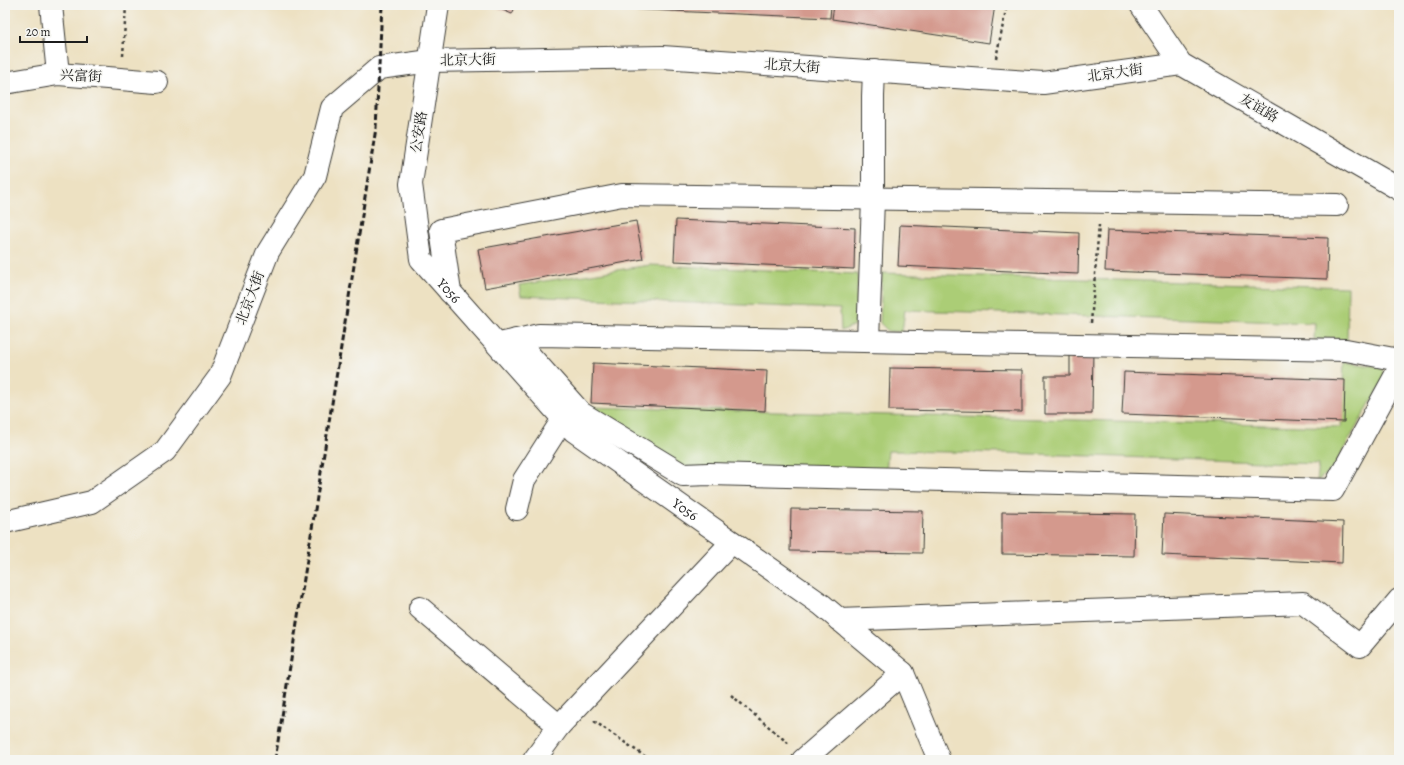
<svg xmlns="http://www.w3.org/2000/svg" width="1404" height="765" font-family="Alegreya,'Noto Serif SC',serif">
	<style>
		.green { fill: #abcd76; stroke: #647449 }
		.building { fill: #d4998d }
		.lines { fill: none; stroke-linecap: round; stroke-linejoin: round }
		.minor-casing { stroke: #3b3a35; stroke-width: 24 }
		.path { stroke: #3b3a35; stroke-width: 2.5; stroke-dasharray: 3 3; stroke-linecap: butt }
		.minor { stroke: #fff; stroke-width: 22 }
		.rail { stroke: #1c1c1c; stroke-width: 3; stroke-dasharray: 6 3; stroke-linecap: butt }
		.labels { text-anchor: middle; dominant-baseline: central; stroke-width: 3; stroke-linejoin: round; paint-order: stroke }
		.street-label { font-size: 14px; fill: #1c1c1c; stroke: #f6f6f2 }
	</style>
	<rect width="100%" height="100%" fill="#f6f6f2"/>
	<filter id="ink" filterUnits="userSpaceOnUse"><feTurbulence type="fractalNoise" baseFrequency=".025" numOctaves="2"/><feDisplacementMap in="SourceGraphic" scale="8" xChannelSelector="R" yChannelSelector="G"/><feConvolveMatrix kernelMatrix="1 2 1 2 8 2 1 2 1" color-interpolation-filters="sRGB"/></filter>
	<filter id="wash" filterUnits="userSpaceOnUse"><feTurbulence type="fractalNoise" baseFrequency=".012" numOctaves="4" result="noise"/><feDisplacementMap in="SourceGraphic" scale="16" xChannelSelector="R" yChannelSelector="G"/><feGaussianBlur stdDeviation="0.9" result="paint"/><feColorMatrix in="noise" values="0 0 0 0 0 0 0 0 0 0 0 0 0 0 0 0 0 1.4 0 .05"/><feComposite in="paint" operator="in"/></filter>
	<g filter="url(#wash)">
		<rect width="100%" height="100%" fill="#ede1c2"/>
		<path class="green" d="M650 265 858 274 855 325 841 331 840 309 521 296 519 285Z
			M882 273 1348 287 1347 342 1314 339 1315 323 905 310 902 332 888 331 880 323Z
			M1344 362 1381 367 1385 377 1333 468 1317 481 1319 464 1005 453 888 451 886 472 684 468 588 407 1341 427Z"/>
		<g id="blocks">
			<path class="building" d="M491 5H516L512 14Z
				M556 5H831L830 18 556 6Z
				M834 5H995L989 43 832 19Z
				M676 220 855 228 854 269 674 261Z
				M636 221 643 259 485 288 478 249Z
				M900 225 1079 233 1078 274 898 266Z
				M1107 230 1328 238 1327 279 1105 271Z
				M1070 349H1093L1092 414H1045V376H1070Z
				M593 363 767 371 765 411 591 403Z
				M890 368 1022 370V412L889 410Z
				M1124 372 1345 380 1344 422 1122 414Z
				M791 509 923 511 922 553 790 551Z
				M1002 512 1135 514 1134 556 1002 554Z
				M1164 514 1343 522 1342 563 1162 555Z"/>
		</g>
	</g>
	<g filter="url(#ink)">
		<use href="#blocks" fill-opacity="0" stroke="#3b3a35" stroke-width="1"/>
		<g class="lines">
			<defs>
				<g id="minor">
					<path d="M51 5 58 74"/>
					<path id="s1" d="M438 5 411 184 421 259 574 431 822 605 903 673 939 760"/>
					<path d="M1141 5 1181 64 1399 189"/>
					<path d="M5 83 58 74 157 82"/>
					<path d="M450 292 441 230 622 195 1337 205"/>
					<path d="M516 340 581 413 683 475 709 474 1333 490 1399 369"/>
					<path d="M868 341 873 199V96L874 71"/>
					<path d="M504 343 539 335 1346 350 1399 360"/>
					<path d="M517 509 524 480 563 419"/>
					<path d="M5 522 92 502 165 451 220 376 268 252 315 176 332 108 379 68 430 61 662 57 1043 83 1181 64"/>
					<path d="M420 608 559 726"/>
					<path d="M839 620 1303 603 1360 646 1399 600"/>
					<path d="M534 760 559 726 732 542"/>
					<path d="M803 760 903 673"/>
				</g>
			</defs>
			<use href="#minor" class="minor-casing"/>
			<path class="path" d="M123 56 126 5
				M996 58 1007 5
				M1091 323 1099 225
				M731 695 788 743
				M594 721 650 760"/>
			<use href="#minor" class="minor"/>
			<path class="rail" d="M275 760 376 128 382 5"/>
		</g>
	</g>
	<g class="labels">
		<g class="street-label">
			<text transform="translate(468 60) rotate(-1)">北京大街</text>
			<text transform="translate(792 66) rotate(4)">北京大街</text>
			<text transform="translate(1115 73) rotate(-8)">北京大街</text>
			<text transform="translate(81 76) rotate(3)">兴富街</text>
			<text transform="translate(1259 108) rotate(30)">友谊路</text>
			<text transform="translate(419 132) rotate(-81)">公安路</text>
			<text stroke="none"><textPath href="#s1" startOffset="299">Y056</textPath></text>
			<text transform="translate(250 298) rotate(-69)">北京大街</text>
			<text stroke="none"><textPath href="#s1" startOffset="623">Y056</textPath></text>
		</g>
	</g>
	<rect width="1404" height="765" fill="none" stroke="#f6f6f2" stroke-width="20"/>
	<path d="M20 36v6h67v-6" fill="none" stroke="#1c1c1c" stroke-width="2"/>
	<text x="26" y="36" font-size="12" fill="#1c1c1c" stroke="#f6f6f2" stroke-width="3" paint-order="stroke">20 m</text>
</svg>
